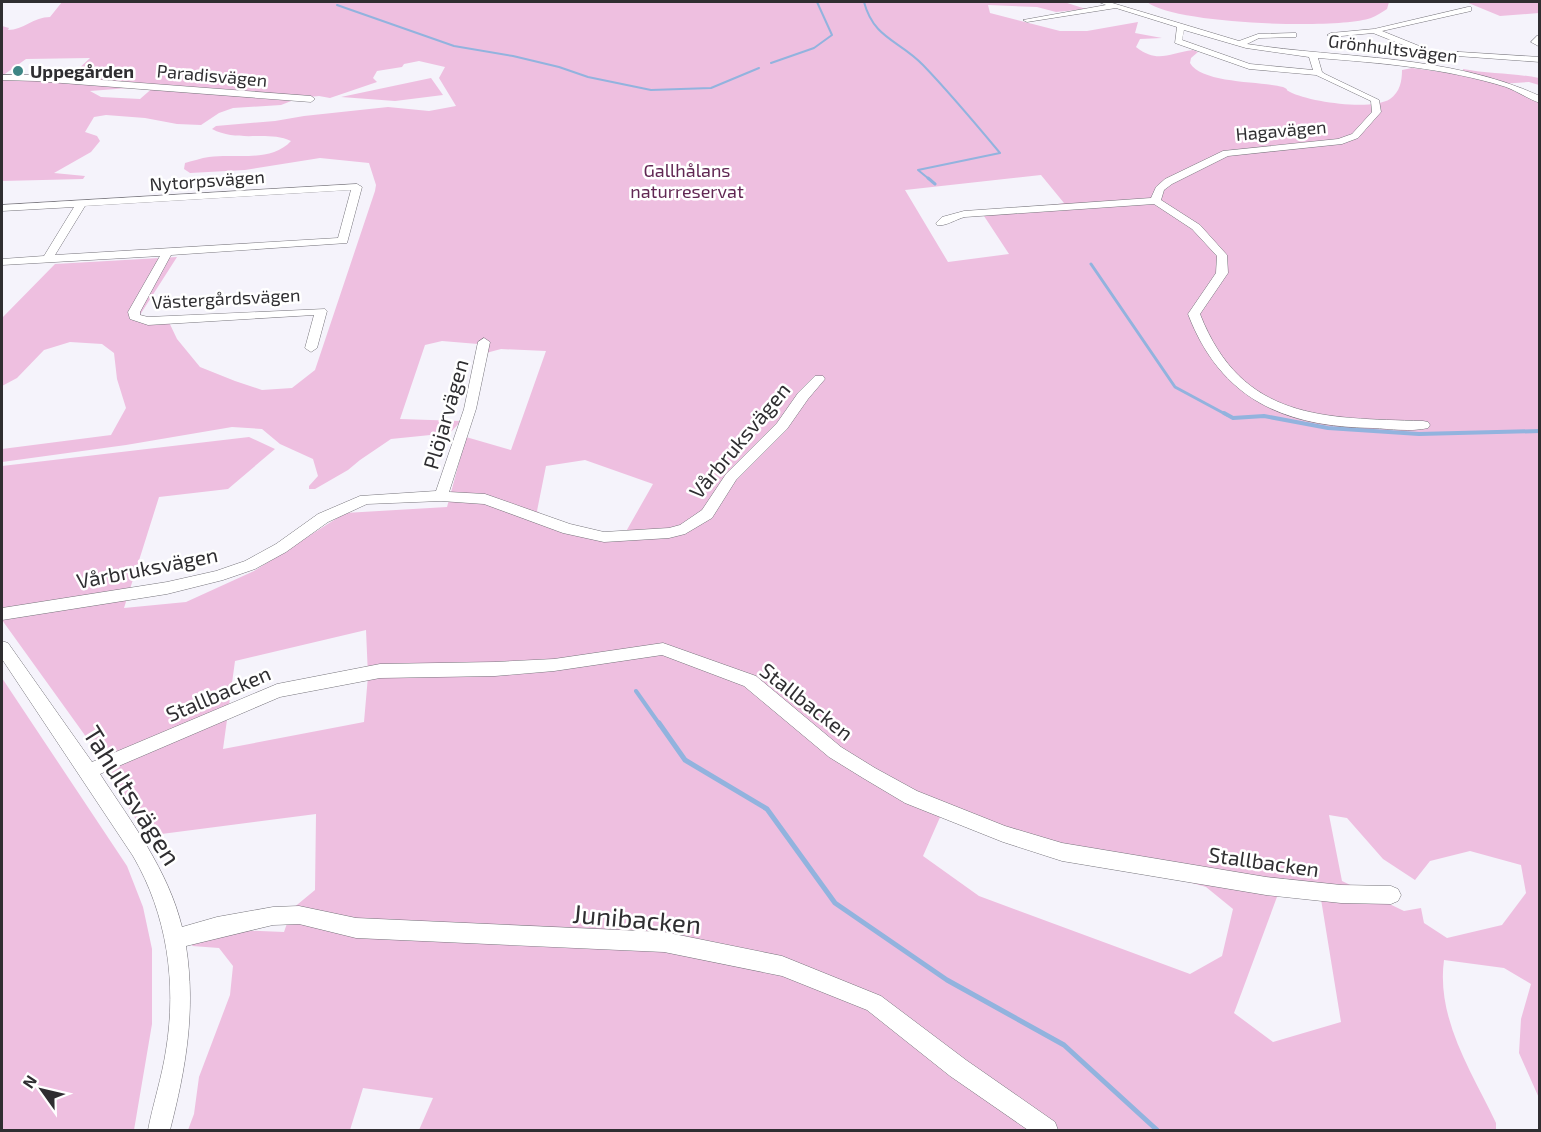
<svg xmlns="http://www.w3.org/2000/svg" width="1541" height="1132" font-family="'Exo 2',sans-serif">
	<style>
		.green { fill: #eebfe0; fill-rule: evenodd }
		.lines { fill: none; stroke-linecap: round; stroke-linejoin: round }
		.stream-far3 { stroke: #92b3de; stroke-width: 2 }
		.stream-far2 { stroke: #92b3de; stroke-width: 3 }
		.stream-far1 { stroke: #92b3de; stroke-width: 4 }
		.stream { stroke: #92b3de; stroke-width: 5 }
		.minor-casing { stroke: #77757c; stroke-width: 1 }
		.minor { fill: #fff; fill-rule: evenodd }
		.poi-dot { fill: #3e8685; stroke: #fff; stroke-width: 2 }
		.labels { text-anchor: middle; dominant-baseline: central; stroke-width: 5; stroke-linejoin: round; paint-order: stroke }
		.far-street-label { font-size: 18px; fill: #2f2e31; stroke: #fff }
		.far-poi-label { font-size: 18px; font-weight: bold; fill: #2f2e31; stroke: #fff; text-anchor: start }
		.far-park-label { font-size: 18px; fill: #612753; stroke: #fff }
		.street-label { font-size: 21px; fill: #2f2e31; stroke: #fff }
		.near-street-label { font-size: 26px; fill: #2f2e31; stroke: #fff }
	</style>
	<rect width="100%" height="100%" fill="#f5f3fb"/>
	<path class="green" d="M62 2H1064L1086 9 1056 12 1037 7 988 5 990 13 1060 31H1087L1138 22 1135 33 1162 38 1140 39 1136 47C1158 64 1169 53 1193 50L1198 52 1191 58 1190 63C1202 84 1262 81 1283 87 1290 90 1284 89 1290 92 1309 102 1372 111 1390 99 1400 92 1402 81 1402 70L1412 68 1464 75 1463 69C1489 74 1514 73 1539 78V85L1529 82 1500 84 1540 103 1539 1098 1519 1053 1521 1019 1531 984 1504 968 1444 960C1436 1019 1472 1072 1496 1123V1130H419L433 1098 363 1088 350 1130H188L194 1114 199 1077 230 995 233 966 219 948 192 946 194 940 231 930 284 932 292 909 315 890 316 814 146 836 84 734 2 620V466L249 437 275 449 228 489 159 497 124 608 186 602 254 571 345 513 447 507 466 437 511 450 546 351 501 349 486 353 478 344 442 341 425 345 400 419 461 421 450 433 391 439 360 460 348 470 315 489H309V486L318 476 313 459 280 444 262 429 232 427 126 445 2 462V449L111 435 126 408 117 379 114 353 102 344 70 342 44 350 17 378 2 386V318L55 264 177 257 138 318H167L177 339 200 367 235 381 262 390 292 388 315 370 375 191 376 185 369 163 320 158 245 170 190 173 184 169 185 163C193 161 201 158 209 157 235 153 271 163 291 141 267 130 239 143 212 129L216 126 275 121 304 116 388 107 429 111 456 106 439 78 445 67 419 61 404 64 402 67 377 71 373 78 377 82 330 98 319 96 299 98 281 105 233 108 219 113 201 125 177 124 145 118 106 115 94 117 85 132 97 136 100 141 91 152 54 173 85 176 83 179 2 181V79L56 80 72 75 90 58 26 59 2 76V26L9 28 8 30C23 30 34 17 50 17ZM155 86 140 99 101 97 90 91ZM1041 175 1064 203 984 216 1009 254 948 262 905 190ZM585 460 653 484 624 535C590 534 564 532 537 511L546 466ZM366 630 368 676 364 722 223 749 235 661ZM941 815 998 840 1049 856 1154 872 1206 887 1233 909 1222 956 1190 974 979 896 923 856ZM1329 815 1347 818 1383 859 1415 880 1430 861 1470 851 1521 865 1526 893 1502 925 1447 938 1424 923 1421 908 1404 911 1342 881ZM1284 878 1319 887 1341 1022 1273 1042 1234 1013Z
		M1147 2H1389L1387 9C1382 12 1376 16 1371 18 1336 30 1173 24 1147 2Z
		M1466 2H1539V13L1500 16Z
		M431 78 443 95 395 101 341 97Z
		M2 678 127 866 143 907 152 949V1024L134 1130H2Z"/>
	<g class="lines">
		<path class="stream-far3" d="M864 2C874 39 899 40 923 65 950 93 975 123 1000 153L918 170 929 179
			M337 5 454 46 513 56 559 67 588 77 651 90 711 88 759 68
			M771 63 814 48 832 35 817 2"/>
		<path class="stream-far2" d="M928 178 935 184
			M1091 264 1175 387 1227 415"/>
		<path class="stream-far1" d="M1224 413 1233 418 1264 416 1328 428 1419 434 1540 431
			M636 691 660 725"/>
		<path class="stream" d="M659 723 685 760 767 809 835 903 947 980 1064 1045 1157 1130"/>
		<defs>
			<path id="minor" d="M1099 2H1109L1239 41 1258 34 1293 33H1296V37L1259 38 1247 44C1344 59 1448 54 1540 96V103C1528 99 1517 91 1506 87 1445 68 1381 63 1318 58L1322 72 1325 74 1379 100 1381 112 1358 138 1342 144 1228 156 1172 184 1164 190 1161 200 1200 225 1227 255 1228 273 1200 314C1242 421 1324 418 1423 421L1428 422 1430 425 1428 428C1411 432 1390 429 1373 428 1285 427 1221 400 1188 314L1216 273 1217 256 1192 229 1154 204 965 217C956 219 945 227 937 225L936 223 942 217 964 211 1151 198 1156 187 1165 179 1223 151 1338 139 1352 134 1372 112 1371 101 1316 75 1249 69 1175 43 1177 27 1116 8 1027 22 1023 20 1106 5ZM1184 30 1246 48 1309 57 1313 70 1250 64 1182 40Z
				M1468 7H1471V11L1382 31 1434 52V56H1431L1373 33 1331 37 1327 35 1331 33 1374 29Z
				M1537 36H1540V47L1531 42Z
				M1460 52 1540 57V62L1457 56V52Z
				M36 75 311 96 315 99 311 102 36 81 2 80V75Z
				M357 184 362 187 347 243 171 255 140 312V315L148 317 325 309 327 311 317 348 311 352 305 348 314 315 148 325 130 319 128 312 160 256 2 265V259L44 256 74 207 2 211V205ZM351 190 338 238 55 255 85 206Z
				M484 338 490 342 476 409 449 492 485 494 570 524 604 532 669 528 680 525 702 510 726 474 777 423 798 393 815 376H823L825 379 808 399 787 429 736 480 712 518 685 534 669 538 604 542 563 533 484 504 441 501 367 504 328 522 286 552 255 569 223 580 167 594 2 620V608L167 582 216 571 245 561 276 544 318 514 360 496 436 491 464 409 478 342Z
				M2 641 8 643 92 762 277 684 380 664 495 662 554 659 663 643 756 676 841 747 875 768 917 791 1005 826 1062 843 1266 877 1341 885 1391 886 1398 889 1401 895 1398 901 1391 904 1341 903 1266 895 1062 861 1003 842 905 803 863 778 829 757 744 686 662 655 554 671 495 676 380 678 280 697 100 774C132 823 168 870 182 927L217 917 273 907 299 906 356 918 664 932 782 956 881 996 966 1060 1055 1122 1058 1130H1028L950 1076 867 1010 782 976 664 952 356 938 299 924 273 925 186 946C196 1010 186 1068 170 1130H148C153 1104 162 1077 166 1050 177 983 167 914 133 856L2 659Z"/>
		</defs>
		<use href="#minor" class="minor-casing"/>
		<use href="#minor" class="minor"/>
	</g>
	<circle class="poi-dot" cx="18" cy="71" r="6"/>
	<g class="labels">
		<g class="far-street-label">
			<text transform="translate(1393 48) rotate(7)">Grönhultsvägen</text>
			<text transform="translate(212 75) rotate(5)">Paradisvägen</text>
			<text transform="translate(1281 130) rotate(-5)">Hagavägen</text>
			<text transform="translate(207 180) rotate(-4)">Nytorpsvägen</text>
			<text transform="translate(226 298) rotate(-3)">Västergårdsvägen</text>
		</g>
		<g class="far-poi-label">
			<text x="30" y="71">Uppegården</text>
		</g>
		<g class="far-park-label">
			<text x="687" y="170">Gallhålans<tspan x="687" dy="21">naturreservat</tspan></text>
		</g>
		<g class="street-label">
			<text transform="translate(445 414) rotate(-74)">Plöjarvägen</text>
			<text transform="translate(739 440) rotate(-50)">Vårbruksvägen</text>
			<text transform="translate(147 567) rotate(-11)">Vårbruksvägen</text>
			<text transform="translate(218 693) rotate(-23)">Stallbacken</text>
			<text transform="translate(807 701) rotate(38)">Stallbacken</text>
			<text transform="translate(1264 861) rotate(8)">Stallbacken</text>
		</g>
		<g class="near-street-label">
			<text transform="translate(133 795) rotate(58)">Tahultsvägen</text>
			<text transform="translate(637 918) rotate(5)">Junibacken</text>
		</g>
	</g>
	<rect width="1541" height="1132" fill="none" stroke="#2f2e31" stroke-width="6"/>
	<g transform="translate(42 1090) rotate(304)" stroke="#ffffff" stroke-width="4.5" paint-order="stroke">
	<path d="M0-4.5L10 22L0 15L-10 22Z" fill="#2f2e31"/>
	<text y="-9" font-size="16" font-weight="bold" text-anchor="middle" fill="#2f2e31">N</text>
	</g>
</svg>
